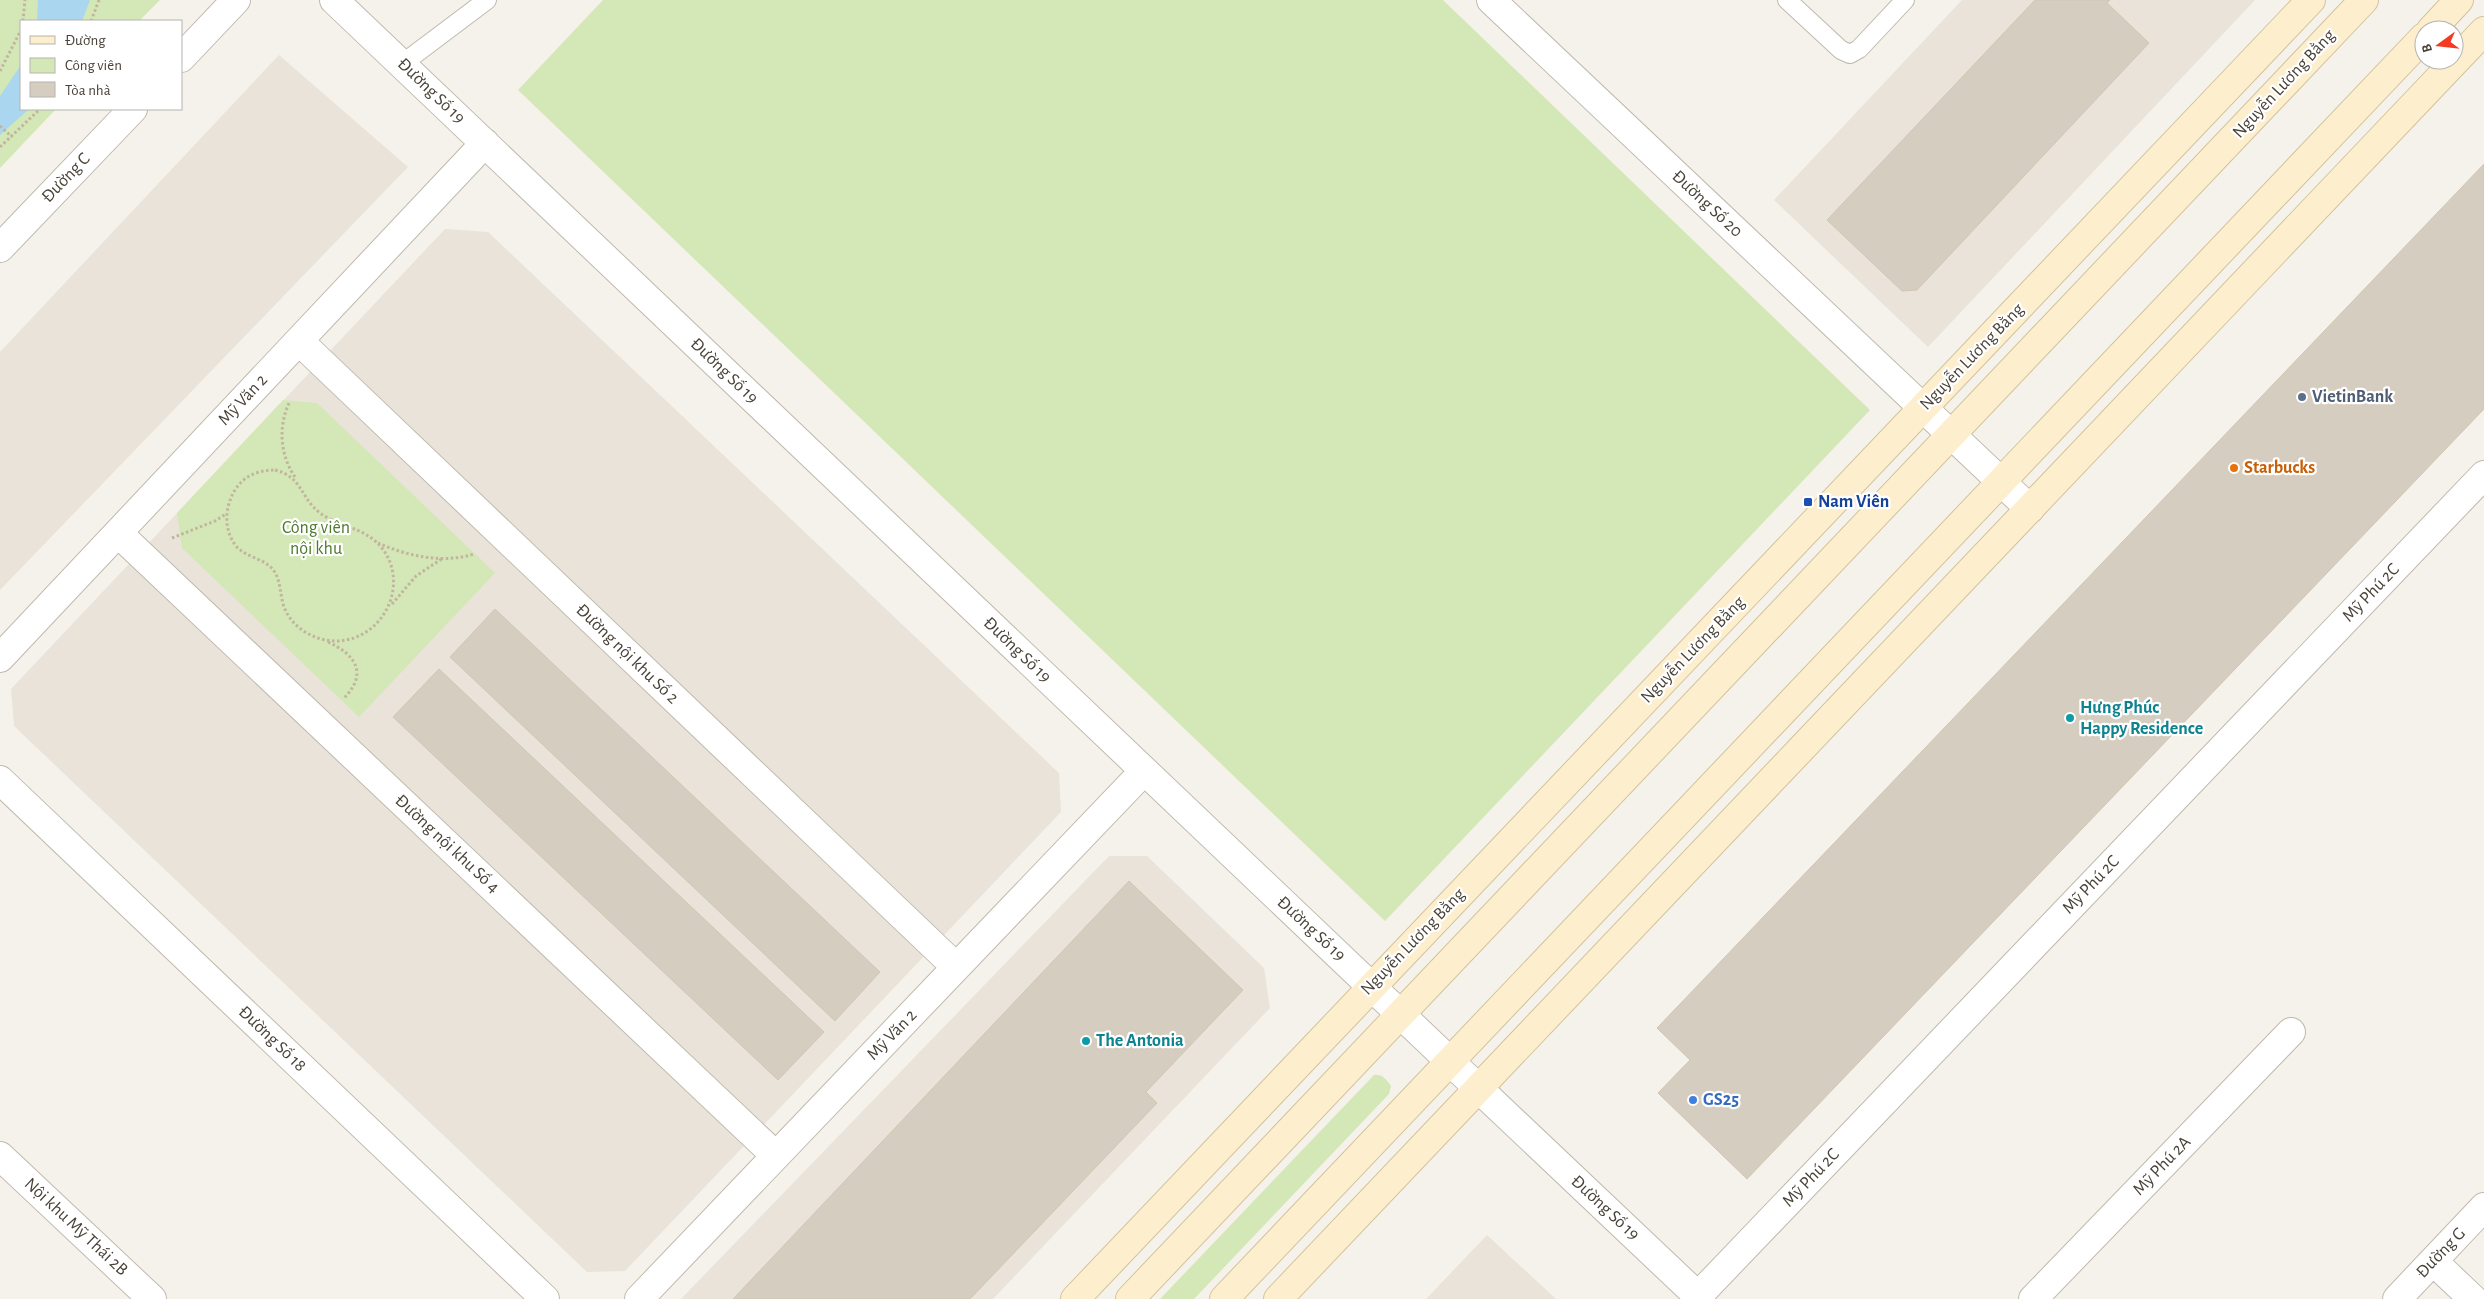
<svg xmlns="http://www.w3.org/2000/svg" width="2484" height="1299" font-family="'Alegreya Sans',sans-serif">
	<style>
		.residential { fill: #e9e3d9 }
		.green { fill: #d3e8b6 }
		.water { fill: #aad6ef }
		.building { fill: #d6cdc1; stroke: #d1c5b4 }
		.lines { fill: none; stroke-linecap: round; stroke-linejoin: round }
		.service-casing { stroke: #c0b9ae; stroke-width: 20 }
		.minor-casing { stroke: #c0b9ae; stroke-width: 30 }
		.tertiary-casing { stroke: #c0b9ae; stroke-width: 30 }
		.secondary-casing { stroke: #d3c39c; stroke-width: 30 }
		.path { stroke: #c2b49f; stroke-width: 3; stroke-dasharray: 2.5 2.5; stroke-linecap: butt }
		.service { stroke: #fff; stroke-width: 18 }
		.minor { stroke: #fff; stroke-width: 28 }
		.tertiary { stroke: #fff; stroke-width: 28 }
		.secondary { stroke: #fdefcd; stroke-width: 28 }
		.service-dot { fill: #5c6f8a; stroke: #fff; stroke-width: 2 }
		.food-dot { fill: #e8710a; stroke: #fff; stroke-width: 2 }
		.transit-dot { fill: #1a4fb4; stroke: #fff; stroke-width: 2 }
		.culture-dot { fill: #0f9aa8; stroke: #fff; stroke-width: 2 }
		.shop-dot { fill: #3f7fe0; stroke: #fff; stroke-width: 2 }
		.labels { text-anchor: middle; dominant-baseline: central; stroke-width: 4.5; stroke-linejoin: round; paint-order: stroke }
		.street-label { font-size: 18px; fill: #494239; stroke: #fff }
		.service-label { font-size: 18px; font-weight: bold; fill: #4e5e75; stroke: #fff; text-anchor: start }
		.food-label { font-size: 18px; font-weight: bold; fill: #c56008; stroke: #fff; text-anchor: start }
		.transit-label { font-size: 18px; font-weight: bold; fill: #164399; stroke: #fff; text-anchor: start }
		.park-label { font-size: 18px; fill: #4d7a2d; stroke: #fff }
		.culture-label { font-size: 18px; font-weight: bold; fill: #0d838f; stroke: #fff; text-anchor: start }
		.shop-label { font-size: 18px; font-weight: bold; fill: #366cbe; stroke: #fff; text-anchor: start }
	</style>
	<rect width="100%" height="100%" fill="#f5f2eb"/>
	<path class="residential" d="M1962 0H2255L1928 347 1774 200Z
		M279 55 408 167 0 590V352Z
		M445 229 488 232 1059 773 1061 812 625 1271 587 1272 14 726 11 689Z
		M1109 856H1147L1264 968 1270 1008 993 1299H681Z
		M1487 1235 1556 1299H1426Z"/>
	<path class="green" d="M0 0H160L139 21H21V109H56L0 168Z
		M603 0H1443L1870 410 1385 921 518 90Z
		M283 400 317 403 495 573 359 717 182 548 177 513Z
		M1374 1075C1382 1074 1386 1079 1391 1086L1389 1094 1194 1299H1160Z"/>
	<path class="water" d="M38 0H90L82 21H37Z
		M21 65V109H29L0 135V96Z"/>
	<path class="building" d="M2035 0H2110L2107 3 2149 43 1917 290 1902 291 1827 220Z
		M2484 164V409L1747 1179 1658 1093 1690 1060 1657 1028Z
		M495 609 880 972 835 1021 450 657Z
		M439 669 824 1032 778 1080 393 717Z
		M1129 881 1243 990 1146 1092 1157 1103 970 1299H733Z"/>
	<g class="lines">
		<defs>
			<path id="service" d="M1787 0 1841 50 1850 54 1859 49 1905 0
				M402 64 487 0"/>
			<path id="minor" d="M334 0 1478 1088
				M1491 0 2030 509
				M181 58 236 0
				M0 248 133 109
				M299 341 956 967
				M118 533 776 1156
				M0 658 485 143
				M0 780 545 1299
				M0 1156 152 1299
				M2433 1261 2473 1299
				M1698 1296 2484 475
				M639 1299 1144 771
				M2033 1299 2291 1032
				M2397 1299 2484 1207"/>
			<path id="tertiary" d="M1478 1088 1701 1299"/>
			<path id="secondary" d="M2431 30 2459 0
				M1075 1299 2311 0
				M1130 1299 2364 0
				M1224 1299 2424 37
				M1278 1299 2484 31"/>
		</defs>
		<use href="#service" class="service-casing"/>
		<use href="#minor" class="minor-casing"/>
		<use href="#tertiary" class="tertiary-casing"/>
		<use href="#secondary" class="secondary-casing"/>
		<path class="path" d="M23 21 25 0
			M91 21 99 0
			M0 71 21 30
			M0 126 12 137
			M0 147 40 109
			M289 403C278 427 280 455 295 477
			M275 470C303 477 300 498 320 513 336 525 358 527 374 540 411 571 392 631 346 640 322 645 293 631 284 607 280 596 281 581 274 571 265 558 246 558 236 546 220 526 226 493 246 478 255 472 266 470 275 470Z
			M172 538 215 521 226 514
			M378 543C407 556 443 564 474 554
			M392 604 416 576 443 558
			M328 642C357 655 368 675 343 699"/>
		<use href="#service" class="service"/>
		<use href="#minor" class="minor"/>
		<use href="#tertiary" class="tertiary"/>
		<use href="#secondary" class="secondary"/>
	</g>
	<circle class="service-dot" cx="2302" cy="397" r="5"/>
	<circle class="food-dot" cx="2234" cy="468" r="5"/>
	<rect class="transit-dot" x="1803" y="497" width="10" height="10" rx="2.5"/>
	<g class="culture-dot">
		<circle cx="2070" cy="718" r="5"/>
		<circle cx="1086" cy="1041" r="5"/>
	</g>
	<circle class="shop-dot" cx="1693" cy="1100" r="5"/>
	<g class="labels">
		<g class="street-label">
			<text transform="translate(2284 84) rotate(-47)">Nguyễn Lương Bằng</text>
			<text transform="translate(431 91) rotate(44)">Đường Số 19</text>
			<text transform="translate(66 178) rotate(-46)">Đường C</text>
			<text transform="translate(1707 204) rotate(43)">Đường Số 20</text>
			<text transform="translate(1972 357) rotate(-46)">Nguyễn Lương Bằng</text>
			<text transform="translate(724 371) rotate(44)">Đường Số 19</text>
			<text transform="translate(243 400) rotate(-47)">Mỹ Văn 2</text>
			<text transform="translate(2371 593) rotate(-46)">Mỹ Phú 2C</text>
			<text transform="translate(1017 650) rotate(44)">Đường Số 19</text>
			<text transform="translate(1693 650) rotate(-46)">Nguyễn Lương Bằng</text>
			<text transform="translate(627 654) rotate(44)">Đường nội khu Số 2</text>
			<text transform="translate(447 844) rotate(43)">Đường nội khu Số 4</text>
			<text transform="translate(2091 885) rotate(-46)">Mỹ Phú 2C</text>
			<text transform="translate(1311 929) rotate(43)">Đường Số 19</text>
			<text transform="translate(1413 942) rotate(-46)">Nguyễn Lương Bằng</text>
			<text transform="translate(892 1035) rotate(-46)">Mỹ Văn 2</text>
			<text transform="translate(272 1039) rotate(44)">Đường Số 18</text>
			<text transform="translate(2162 1166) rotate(-46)">Mỹ Phú 2A</text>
			<text transform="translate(1811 1178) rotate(-46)">Mỹ Phú 2C</text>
			<text transform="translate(1605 1208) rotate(43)">Đường Số 19</text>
			<text transform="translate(76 1227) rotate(43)">Nội khu Mỹ Thái 2B</text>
			<text transform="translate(2441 1253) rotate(-46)">Đường G</text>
		</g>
		<g class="service-label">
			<text x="2312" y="397">VietinBank</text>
		</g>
		<g class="food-label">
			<text x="2244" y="468">Starbucks</text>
		</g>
		<g class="transit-label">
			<text x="1818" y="502">Nam Viên</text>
		</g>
		<g class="park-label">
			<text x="316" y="528">Công viên<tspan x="316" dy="21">nội khu</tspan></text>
		</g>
		<g class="culture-label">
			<text x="2080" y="708">Hưng Phúc<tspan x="2080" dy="21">Happy Residence</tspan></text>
			<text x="1096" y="1041">The Antonia</text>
		</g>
		<g class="shop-label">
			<text x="1703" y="1100">GS25</text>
		</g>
	</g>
	<rect x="20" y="20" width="162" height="90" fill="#ffffff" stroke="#b6b3b0"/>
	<rect x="30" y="36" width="25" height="8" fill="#fdefcd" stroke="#b6b3b0"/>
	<text x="65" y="45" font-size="15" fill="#494239">Đường</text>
	<rect x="30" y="58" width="25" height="15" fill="#d3e8b6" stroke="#b6b3b0"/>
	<text x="65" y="70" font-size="15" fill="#494239">Công viên</text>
	<rect x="30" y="82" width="25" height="15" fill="#d6cdc1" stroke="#b6b3b0"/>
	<text x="65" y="95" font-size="15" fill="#494239">Tòa nhà</text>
	<g transform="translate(2439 45) rotate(255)"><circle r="24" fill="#ffffff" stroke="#b6b3b0"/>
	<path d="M0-4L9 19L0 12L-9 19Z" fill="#f33b24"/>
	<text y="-8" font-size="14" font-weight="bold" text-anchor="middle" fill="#494239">B</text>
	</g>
</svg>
